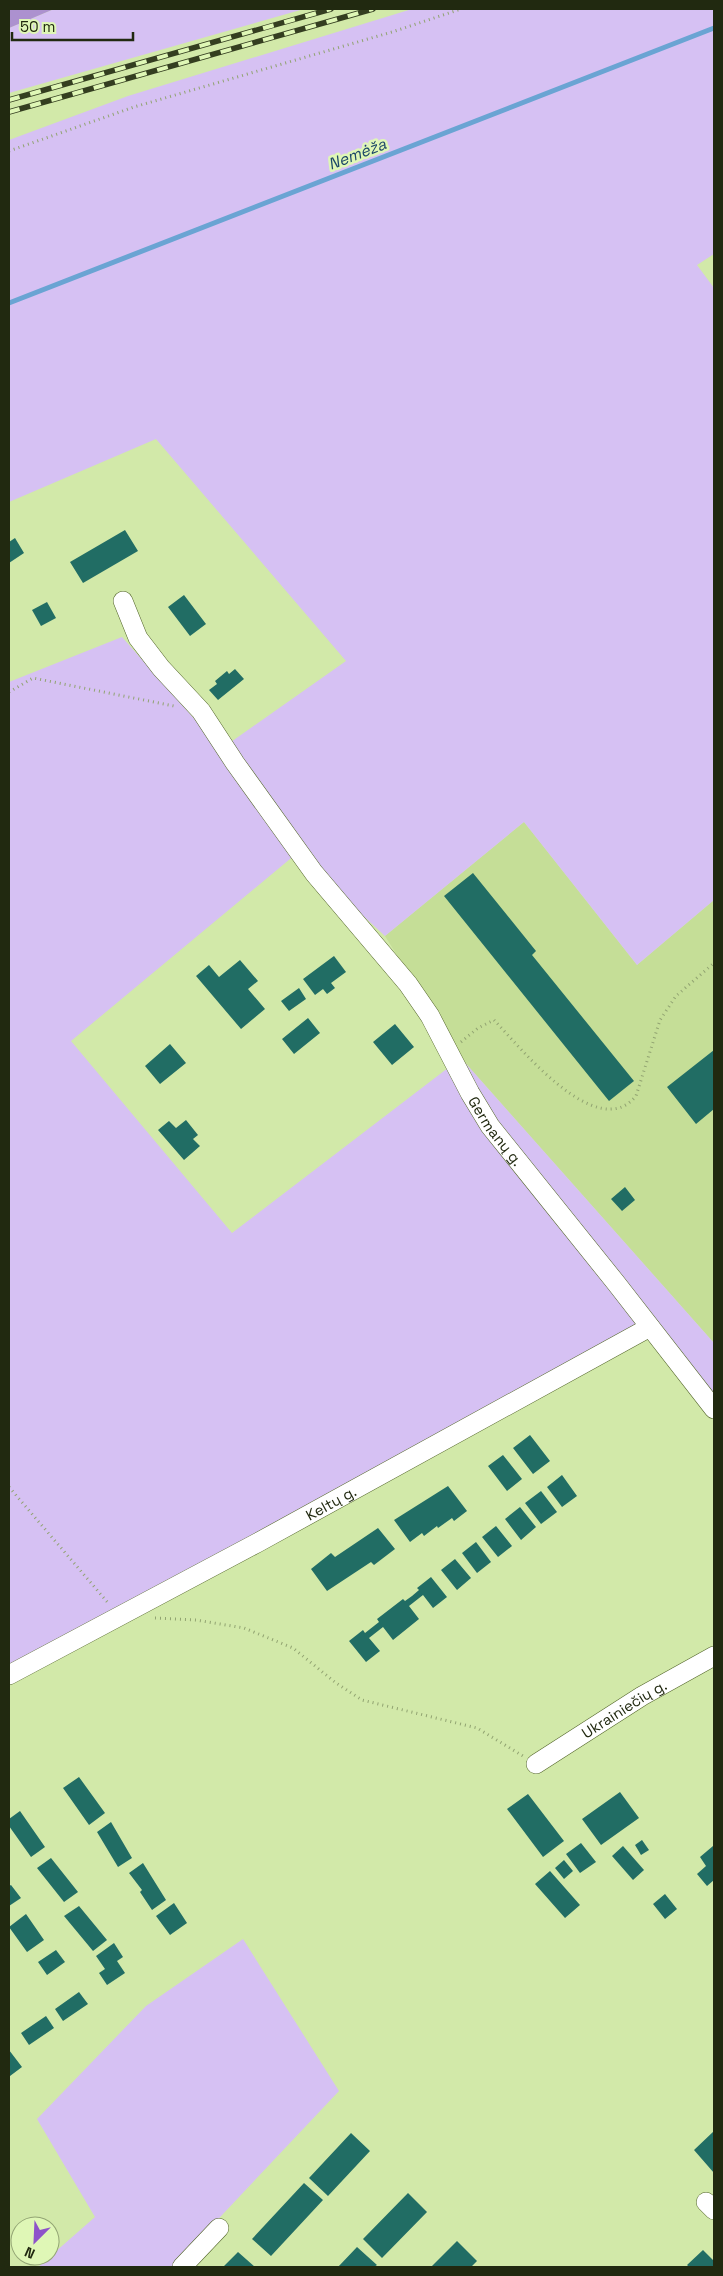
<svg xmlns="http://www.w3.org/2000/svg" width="723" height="2276" font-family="'Space Grotesk',sans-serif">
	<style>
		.built { fill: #c5de97 }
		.green { fill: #d6c1f3 }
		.forest { fill: #ac91cf }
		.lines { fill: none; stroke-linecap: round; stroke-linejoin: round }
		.stream { stroke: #6aa4d3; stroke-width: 5 }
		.building { fill: #216d64 }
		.minor-casing { stroke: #526429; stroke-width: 20 }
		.path { stroke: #91a371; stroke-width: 3; stroke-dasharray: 1 4; stroke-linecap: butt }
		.minor { stroke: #fff; stroke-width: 19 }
		.rail-casing { stroke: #343e20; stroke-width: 5.5 }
		.rail { stroke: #dff7b6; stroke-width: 4; stroke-dasharray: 11; stroke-linecap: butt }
		.labels { text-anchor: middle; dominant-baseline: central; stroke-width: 5; stroke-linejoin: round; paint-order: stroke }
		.street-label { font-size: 15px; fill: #212910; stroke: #dff7b6 }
		.water-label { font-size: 16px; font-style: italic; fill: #1c4768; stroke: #dff7b6 }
	</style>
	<rect width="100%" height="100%" fill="#d2e9a9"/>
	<path class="built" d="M524 822 637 965 714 900V1343L461 1058 385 936Z"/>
	<path class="green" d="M54 9H304L9 93V28Z
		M412 9H714V254L697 265 714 288V900L637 965 524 822 385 936 296 854 71 1041 232 1233 461 1058 714 1343V1396L635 1325 9 1668V682L122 637 221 749 346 661 156 439 9 502V140L128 96Z
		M243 1939 339 2091 173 2267H38L95 2217 37 2119 146 2006Z"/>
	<path class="forest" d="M9 9H54L9 28Z"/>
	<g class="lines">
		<path class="stream" d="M9 303 714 28"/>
	</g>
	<path class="building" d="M125 530 138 551 83 583 70 562Z
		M15 538 24 553 9 563V542Z
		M184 595 206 624 190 636 168 607Z
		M47 602 56 618 41 626 32 610Z
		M235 669 244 679 218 700 209 690 217 684 215 681 227 671 229 674Z
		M473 873 536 951 532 955 634 1081 609 1101 444 896Z
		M334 956 346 972 331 983 335 988 327 994 323 989 315 995 303 979Z
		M240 960 258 981 248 989 265 1009 241 1029 196 976 209 965 219 977Z
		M299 988 306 999 289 1011 281 1001Z
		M308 1018 320 1033 294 1054 282 1039Z
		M395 1024 414 1047 392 1065 373 1042Z
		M170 1044 186 1063 160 1084 145 1066Z
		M714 1050V1109L696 1124 667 1087Z
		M186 1120 198 1135 193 1139 200 1146 184 1160 158 1130 169 1121 176 1128Z
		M625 1187 635 1200 622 1211 611 1199Z
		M530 1435 550 1461 533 1474 513 1448Z
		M503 1455 522 1479 507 1491 488 1466Z
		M562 1475 577 1496 562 1507 547 1487Z
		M448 1486 467 1511 454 1521 452 1518 438 1528 437 1526 424 1536 422 1533 410 1542 394 1520Z
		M541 1491 557 1512 541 1524 525 1503Z
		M520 1507 536 1527 521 1540 505 1519Z
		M496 1526 512 1546 498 1557 482 1537Z
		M378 1528 395 1549 374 1565 371 1562 327 1591 311 1569 331 1553 335 1557Z
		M476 1542 491 1562 477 1573 462 1553Z
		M455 1559 471 1578 457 1590 441 1570Z
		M431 1577 447 1597 433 1608 423 1595 409 1606 419 1619 393 1640 383 1627 369 1638 380 1651 366 1662 349 1641 363 1630 365 1633 379 1622 377 1619 403 1599 405 1601 412 1596 419 1590 417 1588Z
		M79 1777 105 1813 89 1825 63 1788Z
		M620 1792 639 1818 601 1845 582 1819Z
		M528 1794 564 1841 543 1857 507 1809Z
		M20 1811 45 1847 31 1857 9 1826V1819Z
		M111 1822 132 1858 118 1867 97 1832Z
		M642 1840 649 1850 641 1855 635 1845Z
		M581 1843 596 1862 580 1873 566 1854Z
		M623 1846 644 1870 633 1880 612 1856Z
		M713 1846 714 1880 707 1886 697 1874 706 1866 700 1857Z
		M51 1858 78 1892 64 1902 37 1868Z
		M564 1860 573 1871 564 1879 555 1868Z
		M143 1863 166 1900 152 1910 140 1892 142 1890 129 1873Z
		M550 1871 580 1905 565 1918 535 1884Z
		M11 1885 21 1898 9 1906V1886Z
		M665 1894 677 1909 665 1919 653 1904Z
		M174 1903 187 1923 170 1935 156 1916Z
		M79 1906 107 1940 93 1951 64 1916Z
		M26 1914 44 1940 27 1952 9 1927Z
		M114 1943 123 1957 117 1961 125 1973 107 1985 99 1973 105 1969 96 1956Z
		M56 1950 65 1962 47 1975 38 1962Z
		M79 1992 88 2004 63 2021 55 2009Z
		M46 2016 54 2028 29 2045 21 2033Z
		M9 2050 22 2067 10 2076 9 2075Z
		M714 2131V2173L694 2150Z
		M351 2133 370 2151 328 2196 309 2178Z
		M304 2183 323 2200 271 2256 252 2239Z
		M408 2193 427 2212 382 2258 363 2239Z
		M457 2241 477 2261 471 2267H431Z
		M357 2247 377 2265 374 2267H338Z
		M703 2250 714 2261V2267H689L687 2265Z
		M238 2252 255 2267H223Z"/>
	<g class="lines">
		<defs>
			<g id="minor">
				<path id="s1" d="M123 601 138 638 161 668 201 711 235 763 314 873 408 984 430 1016 470 1093 490 1126 616 1283 714 1409"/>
				<path id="s2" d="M9 1675 257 1543 650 1327"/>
				<path id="s3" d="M536 1764 642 1696 714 1656"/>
				<path d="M706 2202 714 2210"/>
				<path d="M182 2267 219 2228"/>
			</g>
		</defs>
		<use href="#minor" class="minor-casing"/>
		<path class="path" d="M9 151 134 107 392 32 461 9
			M9 692 33 678 174 706
			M461 1042 478 1028 494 1020C520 1047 597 1144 636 1096L660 1020 676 996 714 963
			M9 1487 109 1604
			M155 1618 196 1620 244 1628 293 1648 336 1683 362 1700 477 1728 523 1756"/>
		<use href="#minor" class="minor"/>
		<defs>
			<path id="rail" d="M9 100 331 9
				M9 112 373 9"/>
		</defs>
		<use href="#rail" class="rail-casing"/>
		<use href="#rail" class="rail"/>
	</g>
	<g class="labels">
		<g class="street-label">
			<text stroke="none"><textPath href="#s1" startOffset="651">Germanų g.</textPath></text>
			<text stroke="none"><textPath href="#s2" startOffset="365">Keltų g.</textPath></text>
			<text stroke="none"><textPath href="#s3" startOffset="104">Ukrainiečių g.</textPath></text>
		</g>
		<g class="water-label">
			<text transform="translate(357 154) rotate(-21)">Nemėža</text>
		</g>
	</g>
	<rect width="723" height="2276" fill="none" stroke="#212910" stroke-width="20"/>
	<g transform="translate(35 2241) rotate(204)"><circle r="24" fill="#dff7b6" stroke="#93a574"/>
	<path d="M0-4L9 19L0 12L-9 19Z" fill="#8e53ca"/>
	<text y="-8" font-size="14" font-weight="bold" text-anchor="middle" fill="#212910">N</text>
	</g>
	<path d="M12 32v8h121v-8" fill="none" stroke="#212910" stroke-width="2.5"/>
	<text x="20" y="32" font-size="15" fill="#212910" stroke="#dff7b6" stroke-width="4" paint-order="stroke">50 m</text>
</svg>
